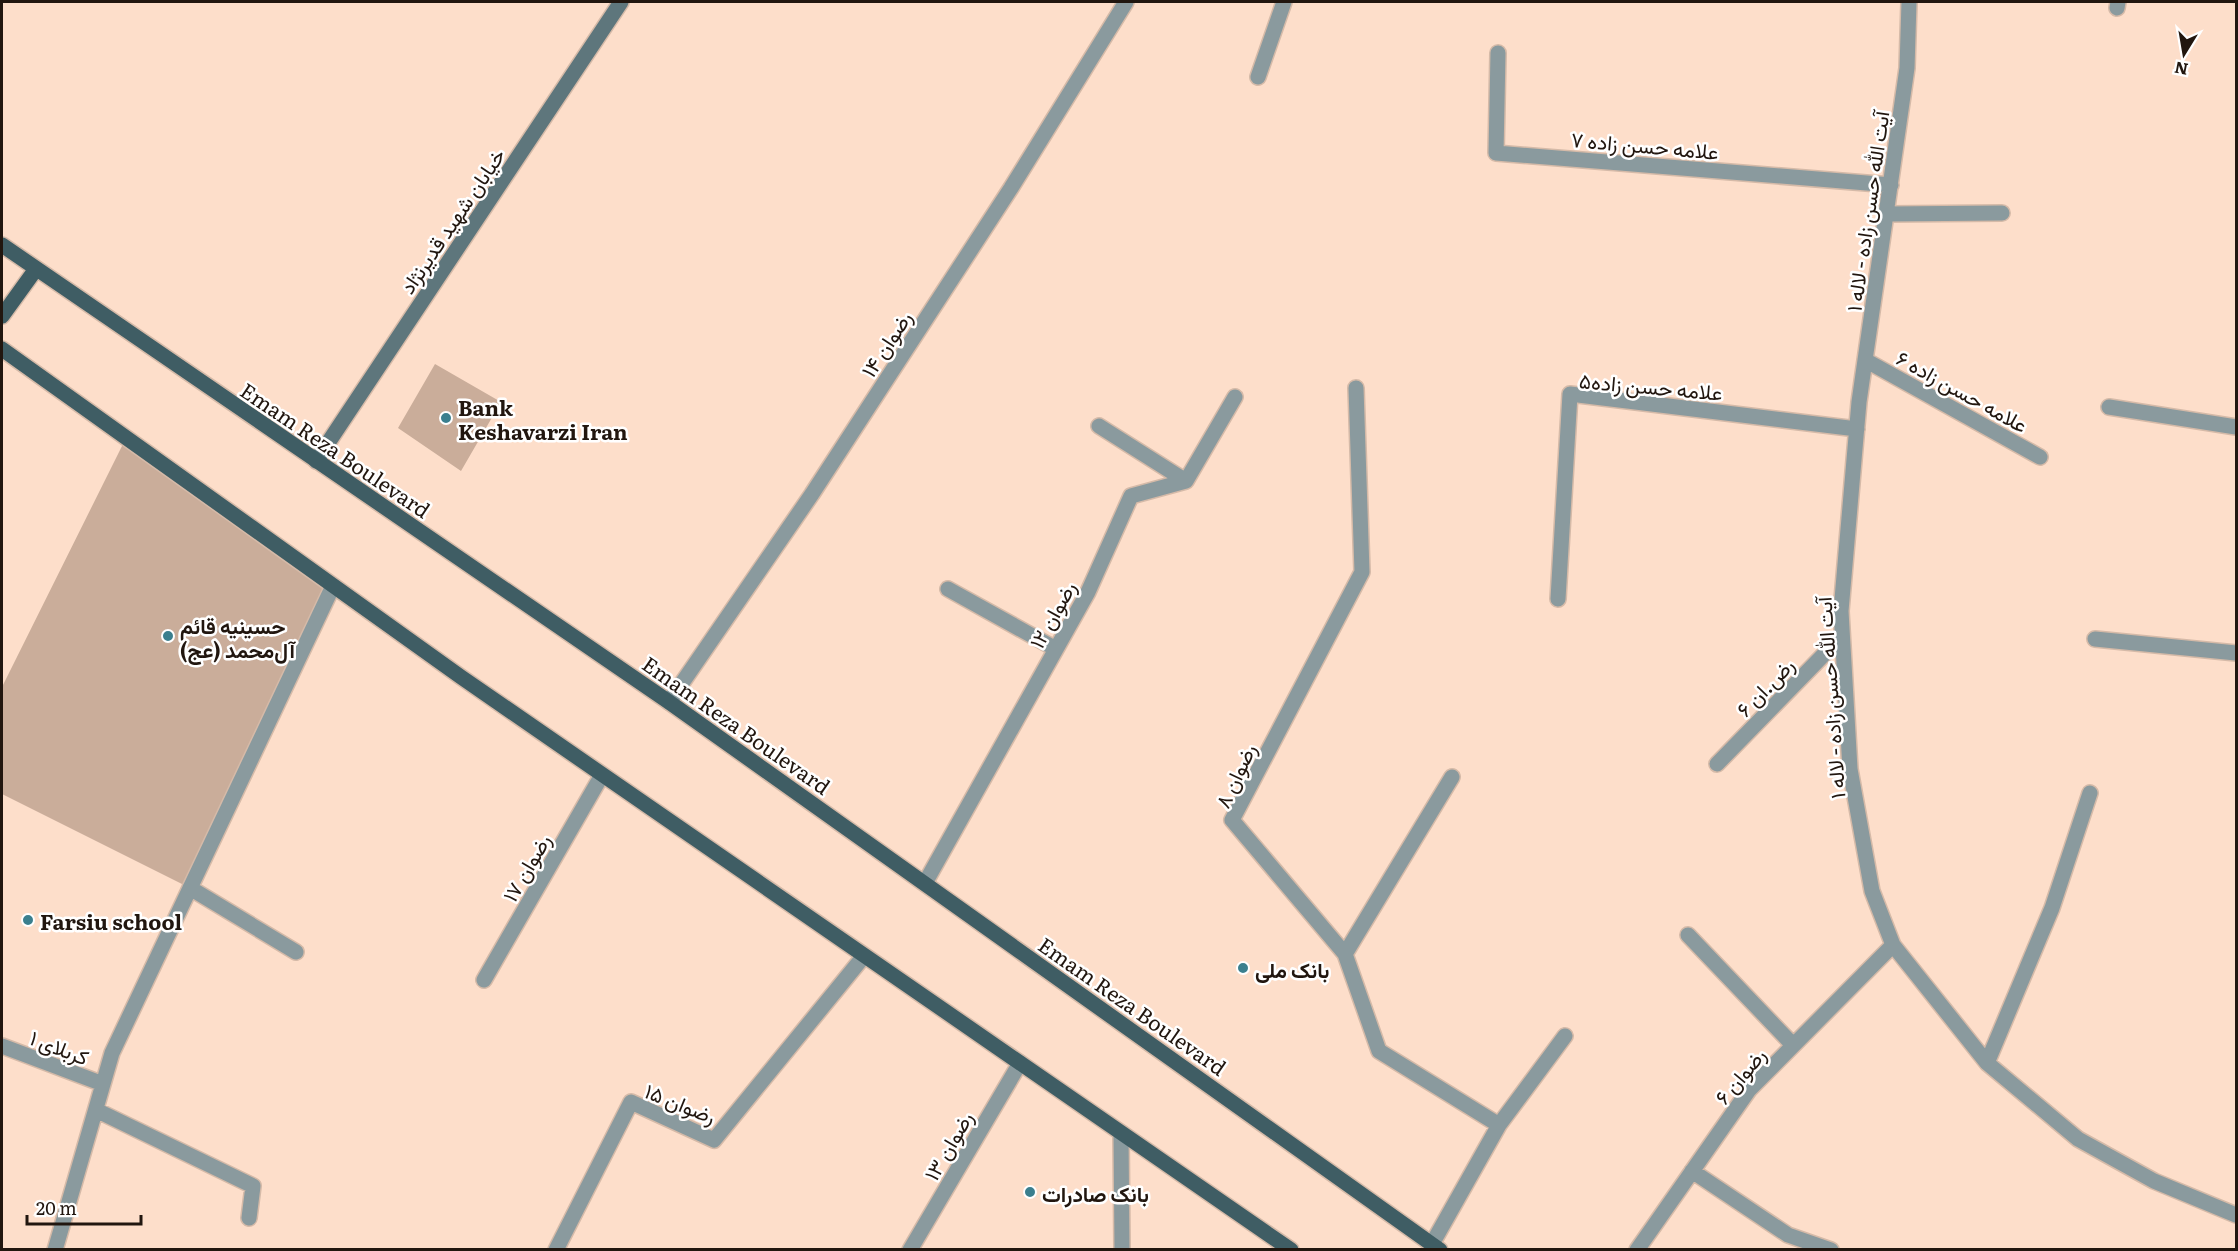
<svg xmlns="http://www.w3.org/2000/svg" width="2238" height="1251" font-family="Literata,Vazirmatn,serif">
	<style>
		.building { fill: #caad9a }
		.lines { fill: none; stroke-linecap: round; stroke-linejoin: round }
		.street-casing { stroke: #d5baa8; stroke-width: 18 }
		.secondary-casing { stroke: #d5baa8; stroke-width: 18 }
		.primary-casing { stroke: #d5baa8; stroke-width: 18 }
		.street { stroke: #8a9a9e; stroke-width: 15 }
		.secondary { stroke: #5e767c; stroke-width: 15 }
		.primary { stroke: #3f5d64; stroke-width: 15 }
		.poi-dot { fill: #3b7f8e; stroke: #fff; stroke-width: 2 }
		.labels { text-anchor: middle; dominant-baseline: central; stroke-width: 5; stroke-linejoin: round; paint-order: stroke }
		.street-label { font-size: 21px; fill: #21160f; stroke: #fff }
		.poi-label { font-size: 21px; font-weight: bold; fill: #21160f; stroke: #fff; text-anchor: start }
	</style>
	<rect width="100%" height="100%" fill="#fddeca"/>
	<path class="building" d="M435 364 501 402 461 471 398 428Z
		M126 438 333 586 190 888 2 794V687Z"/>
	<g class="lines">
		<defs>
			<path id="street" d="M1909 2 1907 68 1859 402 1841 611 1850 769 1872 891 1893 945 1987 1063 2078 1139 2154 1181 2236 1215
				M2117 8 2118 2
				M1498 53 1496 153 1891 185
				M1258 77 1284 2
				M1887 214 2002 213
				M1865 360 2040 457
				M1356 388 1362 572 1232 820 1345 954 1379 1051 1499 1125 1432 1244
				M2109 407 2236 427
				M1099 426 1186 481
				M948 589 1056 649
				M1558 599 1570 394 1857 429
				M2095 639 2236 653
				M669 702 812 494 1011 188 1126 2
				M1717 764 1842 636
				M925 883 1088 592 1131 496 1186 481 1235 397
				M190 888 296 952
				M1688 935 1793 1045
				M1345 954 1452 777
				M484 980 602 775
				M2 1046 103 1084
				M1987 1063 2052 908 2090 793
				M96 1110 253 1186 249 1218
				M1499 1125 1565 1036
				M1121 1133 1122 1250
				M1692 1171 1788 1235 1831 1250
				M55 1250 112 1053 333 586
				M556 1250 631 1102 714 1140 864 956
				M910 1250 1020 1063
				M1637 1250 1749 1090 1893 945"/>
			<path id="secondary" d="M316 461 621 2"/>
			<path id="primary" d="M2 245 669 702 1440 1250
				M2 316 36 269
				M2 349 461 677 1291 1250"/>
		</defs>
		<use href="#street" class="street-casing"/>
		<use href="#secondary" class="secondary-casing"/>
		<use href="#primary" class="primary-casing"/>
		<use href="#street" class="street"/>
		<use href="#secondary" class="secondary"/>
		<use href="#primary" class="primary"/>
	</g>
	<g class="poi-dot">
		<circle cx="446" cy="418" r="6"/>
		<circle cx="168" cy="636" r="6"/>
		<circle cx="28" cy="920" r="6"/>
		<circle cx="1243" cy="968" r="6"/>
		<circle cx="1030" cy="1192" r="6"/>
	</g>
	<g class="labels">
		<g class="street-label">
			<text transform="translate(1645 144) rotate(5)">علامه حسن زاده ۷</text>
			<text transform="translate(1866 211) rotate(-82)">آیت الله حسن زاده - لاله ۱</text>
			<text transform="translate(451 220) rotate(-56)">خيابان شهيد قديرنژاد</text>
			<text transform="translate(885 343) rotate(-57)">رضوان ۱۴</text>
			<text transform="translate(1651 385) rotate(5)">علامه حسن زاده۵</text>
			<text transform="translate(1963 390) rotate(29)">علامه حسن زاده ۶</text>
			<text transform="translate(336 449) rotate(34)">Emam Reza Boulevard</text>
			<text transform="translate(1051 614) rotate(-61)">رضوان ۱۲</text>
			<text transform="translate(1764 686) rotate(-46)">رض.ان ۶</text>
			<text transform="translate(1829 698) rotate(-94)">آیت الله حسن زاده - لاله ۱</text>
			<text transform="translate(737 724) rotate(35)">Emam Reza Boulevard</text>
			<text transform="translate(1234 775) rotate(-65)">رضوان ۸</text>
			<text transform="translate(525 867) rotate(-60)">رضوان ۱۷</text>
			<text transform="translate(1133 1005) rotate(35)">Emam Reza Boulevard</text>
			<text transform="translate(60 1046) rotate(21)">کربلای ۱</text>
			<text transform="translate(1739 1075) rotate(-50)">رضوان ۶</text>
			<text transform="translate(681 1102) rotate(22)">رضوان ۱۵</text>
			<text transform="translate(947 1145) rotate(-60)">رضوان ۱۳</text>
		</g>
		<g class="poi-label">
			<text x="458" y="406">Bank<tspan x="458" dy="24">Keshavarzi Iran</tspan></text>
			<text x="180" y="624">حسینیه قائم<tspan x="180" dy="24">آل‌محمد (عج)</tspan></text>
			<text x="40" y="920">Farsiu school</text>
			<text x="1255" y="968">بانک‌ ملی</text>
			<text x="1042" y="1192">بانک صادرات</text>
		</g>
	</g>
	<rect width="2238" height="1251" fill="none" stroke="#21160f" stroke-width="6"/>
	<g transform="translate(2184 54) rotate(191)" stroke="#ffffff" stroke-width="4.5" paint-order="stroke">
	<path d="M0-4.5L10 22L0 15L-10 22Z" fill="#21160f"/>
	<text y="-9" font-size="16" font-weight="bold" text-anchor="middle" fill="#21160f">N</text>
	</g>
	<path d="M27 1215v9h114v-9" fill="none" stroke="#21160f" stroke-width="3"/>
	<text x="36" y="1215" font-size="18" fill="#21160f" stroke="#ffffff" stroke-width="4.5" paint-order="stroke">20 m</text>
</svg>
